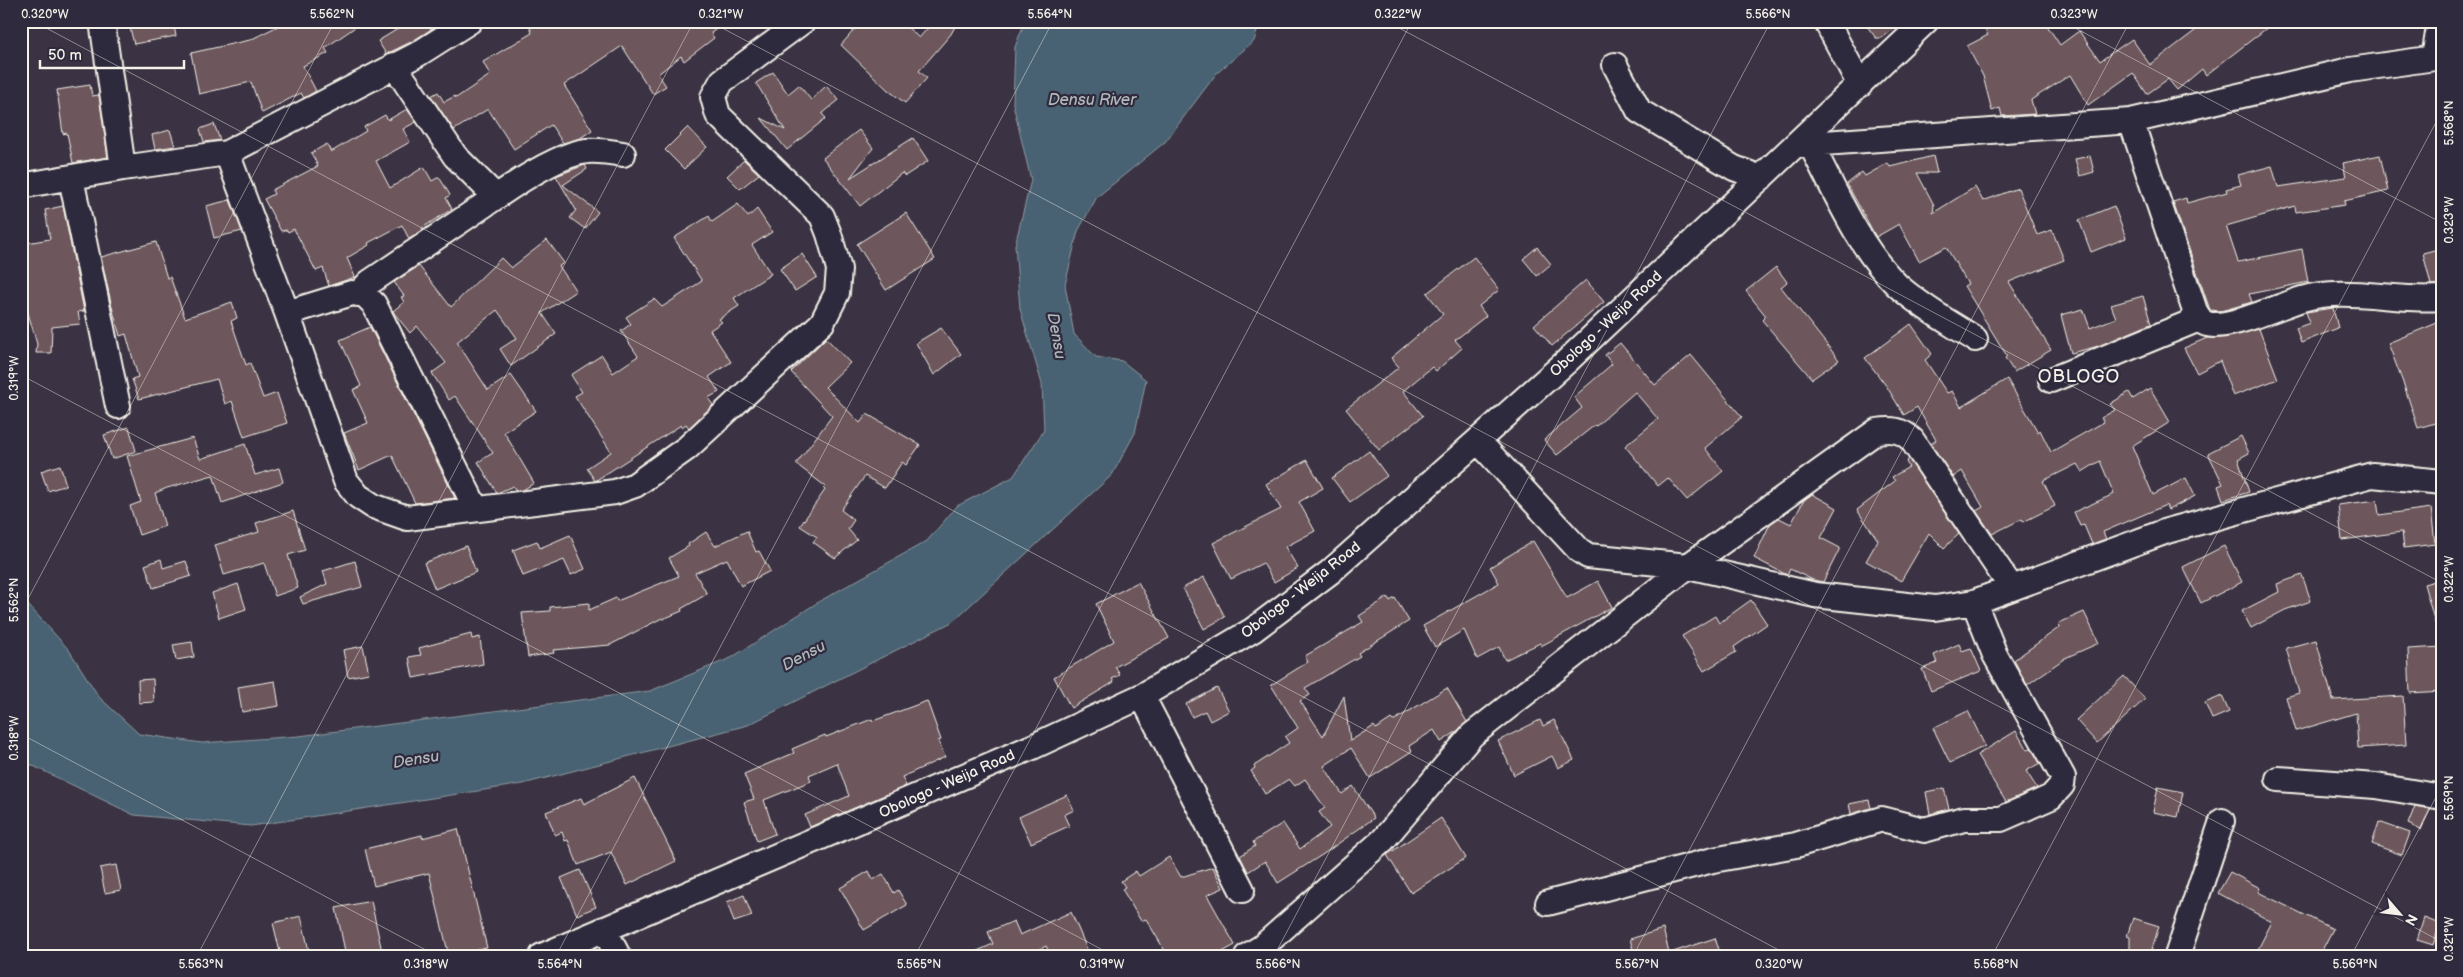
<svg xmlns="http://www.w3.org/2000/svg" width="2463" height="977" font-family="'Balsamiq Sans',sans-serif">
	<style>
		.water { fill: #496273; stroke: #8d9ba2 }
		.building { fill: #6d575c; stroke: #f4f1e8 }
		.lines { fill: none; stroke-linecap: round; stroke-linejoin: round }
		.minor-casing { stroke: #f4f1e8; stroke-width: 28 }
		.minor { stroke: #2f2a3d; stroke-width: 24 }
		.ticks { fill: none; stroke: #f4f1e8; stroke-width: 1; stroke-opacity: 0.45 }
		.labels { text-anchor: middle; dominant-baseline: central; stroke-width: 4.5; stroke-linejoin: round; paint-order: stroke }
		.street-label { font-size: 15px; fill: #f4f1e8; stroke: #2f2a3d }
		.water-label { font-size: 16px; font-style: italic; fill: #b0b8b9; stroke: #2f2a3d }
		.quarter-label { font-size: 18px; letter-spacing: 1px; fill: #f4f1e8; stroke: #2f2a3d }
		.neatline { fill: none; stroke: #f4f1e8; stroke-width: 2 }
		.ticks-label { font-size: 12px; text-anchor: middle; fill: #f4f1e8 }
	</style>
	<rect width="100%" height="100%" fill="#3b3343"/>
	<filter id="ink" filterUnits="userSpaceOnUse"><feTurbulence type="fractalNoise" baseFrequency=".02" numOctaves="2"/><feDisplacementMap in="SourceGraphic" scale="10" xChannelSelector="R" yChannelSelector="G"/><feConvolveMatrix kernelMatrix="1 2 1 2 8 2 1 2 1" color-interpolation-filters="sRGB"/></filter>
	<g filter="url(#ink)">
		<path class="water" d="M1025 21H1260L1254 41 1216 74 1165 142 1097 197 1078 231 1065 285 1074 334 1096 357 1122 361 1146 380 1135 433 1112 475 952 622 748 725 523 784 251 826 134 815 21 760V597L69 650 99 697 139 734 202 743 299 736 650 691 731 658 820 601 927 541 957 506 1013 477 1044 430 1042 384 1020 309 1015 245 1031 180 1013 104 1015 47Z"/>
		<path class="building" d="M142 21H173L176 36 134 44 129 24Z
			M288 21H364L325 48 328 53 303 66 316 91 304 98 301 93 262 113 251 82 199 94 191 53 250 40Z
			M411 21H444L411 42 386 54 378 41Z
			M542 21H727L711 33 714 38 684 61 681 56 658 74 666 86 653 94 622 46 564 85 592 130 579 139 563 143 551 125 514 149 488 109 454 130 431 96 438 92 444 102 455 96 456 98 490 75 483 62 532 33 530 28Z
			M862 21H901L919 38 934 21H958L951 34 919 71 927 78 905 103 888 90 841 45Z
			M1863 21H1904L1882 38H1876Z
			M1979 21H2044L2060 45 2079 31 2100 61 2132 39 2150 65 2208 21H2276L2206 75 2202 69 2177 90 2168 79 2147 94 2133 73 2088 105 2070 75 2031 100 2035 114 2002 116 2000 108 1992 111 1983 76 1967 46 1988 35Z
			M773 72 788 94 799 85 811 100 826 86 839 100 822 114 826 118 787 150 761 118 785 130 756 83Z
			M90 85 92 96 99 95 108 157 73 163 67 133 63 134 57 90Z
			M407 109 416 122 403 129 410 142 376 161 390 188 424 167 432 181 439 177 450 195 446 198 452 209 422 228 423 230 409 239 402 225 368 243 369 245 347 258 355 277 329 286 323 268 316 271 294 229 288 232 287 230 281 231 264 199 274 194 272 190 318 166 311 153 327 144 331 152 366 131 364 127 385 115 388 120Z
			M214 124 220 140 204 142 200 129Z
			M688 127 707 147 684 169 665 150Z
			M170 130 175 146 155 149 152 135Z
			M859 130 873 148 850 178 913 138 928 161 905 176 902 173 860 206 823 158Z
			M2380 155 2388 191 2344 201 2345 205 2296 212 2295 206 2226 226 2238 262 2302 249 2308 282 2249 294 2252 302 2221 311 2210 310 2173 202 2186 198 2187 203 2227 192 2226 189 2241 185 2238 175 2272 166 2278 187 2346 177 2343 163Z
			M1933 156 1937 173H1917L1934 205 1933 213 1975 187 1983 201 2018 188 2037 235 2052 230 2064 260 2009 282 2051 350 2014 372 2005 358 2007 356 1964 286 1968 284 1946 247 1919 261 1899 224 1876 237 1847 184 1862 172 1865 176 1888 163 1890 167Z
			M2090 156 2094 172 2080 176 2075 159Z
			M744 160 759 174 740 189 727 176Z
			M585 165 587 169 563 185 598 212 585 229 570 218 576 210 556 176Z
			M230 200 242 231 214 238 206 206Z
			M738 204 748 217 757 209 772 232 752 245 771 274 734 298 739 306 719 319 722 322 710 330 731 362 709 377 719 392 708 398 713 405 689 428 686 424 682 427 681 425 595 481 587 468 611 452 575 396 582 392 571 375 602 355 613 373 638 356 621 331 631 324 626 317 654 299 662 307 702 281 674 238 709 216 712 222Z
			M63 206 84 311 78 312 80 324 52 327 51 353H36L37 344 21 289V244L50 239 45 210Z
			M2114 206 2126 238 2091 252 2079 220Z
			M906 213 935 259 886 290 857 244Z
			M547 240 564 263 559 266 576 291 542 313 556 334 511 366 500 349 517 338 497 310 457 342 488 390 511 375 536 411 504 432 534 483 523 490 516 491 513 486 497 493 478 462 493 453 455 396 449 400 432 373 446 363 417 326 410 333 394 313 393 311 404 302 401 297 404 296 394 282 419 266 451 307 501 258 511 268Z
			M156 242 167 278 170 277 185 318 232 302 237 318 231 321 246 365 250 363 263 398 277 393 287 423 244 437 232 401 225 404 217 379 139 399 132 379 138 377 126 334 120 336 112 307 101 257Z
			M1537 247 1551 264 1537 276 1523 259Z
			M2442 248V284L2431 285 2423 253Z
			M802 254 817 277 795 291 780 269Z
			M1474 257 1499 290 1479 306 1486 316 1455 340 1462 348 1436 371 1432 367 1403 391 1423 416 1379 450 1346 409 1399 367 1391 358 1443 314 1427 293Z
			M1776 267 1787 282 1781 287 1839 360 1812 379 1762 320 1766 316 1746 291Z
			M1586 280 1604 302 1552 346 1534 325Z
			M2143 296 2151 324 2099 346 2071 353 2061 315 2083 309 2090 328 2116 318 2111 305Z
			M2333 308 2338 328 2301 343 2296 328 2310 323 2306 312Z
			M2442 321V421L2418 428 2405 388 2388 343Z
			M1911 324 1932 354 1925 360 1947 393 1952 391 1961 407 2007 379 2038 432 2040 430 2051 452 2104 422 2101 418 2115 410 2110 404 2129 392 2133 399 2150 388 2170 422 2132 446 2153 495 2186 478 2195 496 2168 510 2166 505 2103 532 2106 539 2092 544 2084 525 2080 526 2074 512 2114 494 2100 461 2082 472 2077 464 2043 481 2055 506 2023 522 2022 519 1992 534 1976 511 1983 507 1962 471 1953 477 1931 444 1936 440 1917 407 1904 415 1887 387 1865 358Z
			M370 327 455 498 415 503 392 455 359 470 344 433 368 423 353 390 361 386 340 340Z
			M941 328 961 354 934 375 916 343Z
			M2259 329 2278 379 2233 396 2220 361 2197 373 2184 348 2207 338 2229 337Z
			M826 338 850 363 825 387 860 423 867 414 920 445 906 465 902 462 885 488 865 476 841 510 854 520 848 529 857 540 835 558 813 542 817 537 800 526 825 490 823 488 825 486 796 464 832 416 791 372Z
			M1620 343 1655 385 1691 355 1742 417 1705 448 1723 471 1687 500 1668 478 1658 486 1625 446 1658 419 1635 392 1596 426 1595 425 1557 455 1544 440 1582 408 1574 397 1612 364 1605 355Z
			M129 427 136 451 112 459 104 435Z
			M2241 436 2249 453 2238 459 2249 492 2223 500 2218 486 2223 484 2208 453Z
			M193 438 200 459 245 444 255 475 279 468 283 482 222 503 213 475 167 488 155 493 165 526 139 535 130 506 141 502 127 456Z
			M1369 451 1387 476 1350 502 1332 478Z
			M1909 459 1959 534 1944 548 1929 533 1901 581 1866 561 1878 540 1857 510 1895 481 1892 477 1909 467 1906 462Z
			M1307 460 1323 488 1299 502 1315 531 1285 547 1298 568 1274 582 1263 563 1231 579 1213 543 1281 509 1266 484Z
			M60 465 66 485 48 491 41 471Z
			M1812 494 1837 508 1821 538 1840 548 1823 582 1813 580 1790 569 1787 575 1754 558 1770 524 1779 518 1791 524 1804 500Z
			M2377 500 2379 515 2431 508 2435 544 2404 548 2402 532 2342 540 2338 505Z
			M293 511 305 550 288 555 298 588 275 596 264 563 224 575 215 545 259 532 256 523Z
			M747 531 756 552 759 551 770 571 741 586 727 559 695 573 707 594 681 609 682 611 663 619 662 618 610 645 553 650 554 653 528 657 522 613 550 611V607L589 603V610L616 598 617 601 679 576 669 558 689 546 688 544 706 532 715 546Z
			M570 535 585 569 571 575 564 560 523 576 513 550 537 541 540 548Z
			M1533 541 1567 598 1598 581 1612 607 1541 646 1540 643 1505 660 1499 647 1477 659 1464 630 1435 647 1423 626 1499 583 1490 567Z
			M466 546 476 572 435 589 424 563Z
			M2224 546 2242 582 2201 603 2183 567Z
			M161 559 163 568 186 561 191 576 153 588 145 565Z
			M355 561 362 587 303 604 300 597 327 584 323 571Z
			M2302 575 2311 601 2285 610 2251 628 2242 611 2279 592 2277 584Z
			M1204 577 1225 617 1204 629 1183 588Z
			M2442 579V629L2437 630 2424 584Z
			M1138 582 1169 638 1115 667 1120 675 1112 679 1114 682 1071 708 1054 677 1114 641 1096 604Z
			M238 584 246 609 219 618 212 593Z
			M1388 597 1390 601 1395 598 1409 621 1358 653 1360 656 1305 688 1310 695 1300 701 1323 736 1344 696 1350 741 1374 726 1376 729 1391 719 1393 721 1447 688 1467 722 1456 732 1441 742 1434 730 1409 746 1412 751 1370 778 1351 748 1324 766 1342 794 1353 786 1374 818 1325 853 1278 883 1265 861 1248 872 1240 856 1255 846 1253 842 1283 823 1300 849 1330 827 1319 812 1325 808 1305 779 1295 786 1289 779 1265 794 1251 771 1255 768 1254 766 1289 743 1285 737 1298 728 1271 685 1308 662 1305 656 1363 622 1359 616Z
			M1751 600 1767 624 1734 647 1736 652 1704 671 1682 636 1715 616 1719 623Z
			M2084 612 2099 643 2065 658 2027 685 2014 660 2060 627 2059 623Z
			M471 634 472 639 480 637 483 664 413 678 409 657 421 655 419 648Z
			M2316 640 2333 700 2403 696 2406 745 2358 748 2356 713 2296 731 2286 697 2299 693 2286 648Z
			M192 642 194 657 176 660 173 645Z
			M1959 644 1962 651 1971 648 1981 671 1931 691 1922 669 1937 663 1934 655Z
			M363 646 369 673 348 677 343 650Z
			M2442 647V691L2410 693 2408 649Z
			M2124 676 2145 699 2097 743 2076 720Z
			M153 679 154 702 139 703 138 680Z
			M275 681 279 706 242 712 238 687Z
			M1217 688 1229 711 1210 721 1205 711 1192 717 1186 704Z
			M2222 696 2229 712 2212 719 2205 703Z
			M927 701 941 740 938 741 945 757 902 777 906 786 810 827 805 815 849 796 837 763 809 775 811 781 764 800 775 834 757 841 744 802 754 799 744 774 794 753 792 749 825 735 826 737 872 719 873 721Z
			M1968 711 1985 746 1950 763 1933 728Z
			M1540 720 1543 726 1554 720 1574 760 1558 768 1552 756 1514 775 1498 741Z
			M2016 731 2027 750 2031 748 2040 763 2026 771 2037 788 2006 802 1977 755Z
			M635 778 676 861 627 885 611 852 578 865 568 840 565 841 562 832 555 835 546 812 581 798 584 804Z
			M2158 787 2183 792 2178 817 2153 812Z
			M1944 788 1949 809 1930 814 1926 792Z
			M1067 795 1074 810 1064 815 1069 826 1031 843 1019 817Z
			M1869 800 1871 808 1851 814 1849 804Z
			M2415 806 2430 809 2421 830 2408 824Z
			M1441 818 1466 858 1411 893 1387 855Z
			M2379 822 2410 833 2402 855 2372 844Z
			M458 829 487 948 449 956 429 873 374 886 365 849 422 835V838Z
			M1169 857 1181 877 1213 867 1223 888 1207 895 1235 945 1215 956H1168L1146 919 1141 921 1122 889 1125 887 1121 881 1136 871 1139 876Z
			M116 865 121 890 105 893 100 868Z
			M580 870 596 907 577 915 561 878Z
			M869 871 873 880 883 874 894 893 898 890 907 905 864 930 840 888Z
			M2230 872 2260 888 2258 892 2333 929 2319 956H2272L2258 949 2272 922 2218 893Z
			M744 895 752 916 734 922 727 902Z
			M371 901 383 956H346L336 908Z
			M1071 912 1090 956H1051L1046 946 1027 956H966L993 944 988 932 1014 921 1020 935Z
			M301 916 309 951 281 956 273 923Z
			M2133 918 2159 926 2150 956H2130V937L2127 936Z
			M2424 918 2440 924 2433 945 2417 940Z
			M1663 929 1670 956H1635L1630 939Z
			M1715 938 1721 956H1671L1670 953Z"/>
		<g class="lines">
			<defs>
				<path id="minor" d="M102 21 123 168
					M1826 21 1860 85
					M2434 58 2440 21
					M394 65 455 156 496 197C519 181 560 154 587 151 599 150 611 152 623 154
					M1615 65 1639 111 1734 168 1761 178
					M2131 121 2195 311C2198 317 2201 322 2207 324 2228 330 2279 306 2302 299 2344 286 2397 302 2442 298
					M1796 145 2131 121 2350 70 2442 57
					M1811 145C1835 191 1859 248 1897 285 1920 306 1949 322 1975 339
					M227 153 287 313 346 481 358 496 373 506 407 518 615 492 635 485 687 448 822 323 837 293 839 269 829 234 822 216 718 115 713 97 722 81 803 21
					M71 178 118 406
					M21 186 123 168 227 153 418 54 470 21
					M358 294 370 282 496 197
					M287 313 352 293 365 295 374 304 476 509
					M2051 380 2199 319
					M1478 441 1579 550 1588 556 1688 566 1815 595 1935 608 1974 602 2167 531 2372 475 2442 482
					M1142 696 1242 890
					M2278 779 2376 786 2442 797
					M1548 903 1713 860 1796 845 1882 819 1924 830 1964 819H2001L2051 797 2062 785 2063 777 1995 655 1974 602
					M604 929 618 956
					M542 956 1030 748 1142 696 1253 630 1330 572 1566 362 1926 21
					M1247 956 1262 947 1383 840 1472 735 1688 566 1877 431C1891 429 1901 429 1912 440L2011 587
					M2177 956 2222 821"/>
			</defs>
			<use href="#minor" class="minor-casing"/>
			<use href="#minor" class="minor"/>
		</g>
	</g>
	<path class="ticks" d="M33 21 1790 956M709 21 2442 942M1386 21 2442 583M2062 21 2442 223M21 375 1114 956M21 612 335 21M21 734 437 956M197 956 694 21M556 956 1053 21M915 956 1412 21M1274 956 1771 21M1633 956 2130 21M1992 956 2442 111M2351 956 2442 786"/>
	<g class="labels">
		<g class="street-label">
			<text transform="translate(1606 324) rotate(-43)">Obologo - Weija Road</text>
			<text transform="translate(1301 590) rotate(-38)">Obologo - Weija Road</text>
			<text transform="translate(947 784) rotate(-24)">Obologo - Weija Road</text>
		</g>
		<g class="water-label">
			<text x="1092" y="100">Densu River</text>
			<text transform="translate(1056 336) rotate(80)">Densu</text>
			<text transform="translate(804 656) rotate(-28)">Densu</text>
			<text transform="translate(416 760) rotate(-9)">Densu</text>
		</g>
		<g class="quarter-label">
			<text x="2079" y="376">OBLOGO</text>
		</g>
	</g>
	<rect width="2463" height="977" fill="none" stroke="#2f2a3d" stroke-width="55"/>
	<g transform="translate(2400 914) rotate(118)" stroke="#2f2a3d" stroke-width="4" paint-order="stroke">
	<path d="M0-4L9 19L0 12L-9 19Z" fill="#f4f1e8"/>
	<text y="-8" font-size="14" font-weight="bold" text-anchor="middle" fill="#f4f1e8">N</text>
	</g>
	<path d="M40 60v8h144v-8" fill="none" stroke="#f4f1e8" stroke-width="2.5"/>
	<text x="48" y="60" font-size="15" fill="#f4f1e8" stroke="#2f2a3d" stroke-width="4" paint-order="stroke">50 m</text>
	<rect x="28" y="28" width="2408" height="922" class="neatline"/>
	<g class="ticks-label">
		<text x="45" y="18">0.320°W</text>
		<text x="332" y="18">5.562°N</text>
		<text x="721" y="18">0.321°W</text>
		<text x="1050" y="18">5.564°N</text>
		<text x="1398" y="18">0.322°W</text>
		<text x="1768" y="18">5.566°N</text>
		<text x="2074" y="18">0.323°W</text>
		<text transform="translate(2449 123) rotate(-90)" y="4">5.568°N</text>
		<text transform="translate(2449 220) rotate(-90)" y="4">0.323°W</text>
		<text transform="translate(14 378) rotate(-90)" y="4">0.319°W</text>
		<text transform="translate(2449 579) rotate(-90)" y="4">0.322°W</text>
		<text transform="translate(14 600) rotate(-90)" y="4">5.562°N</text>
		<text transform="translate(14 738) rotate(-90)" y="4">0.318°W</text>
		<text transform="translate(2449 798) rotate(-90)" y="4">5.569°N</text>
		<text transform="translate(2449 939) rotate(-90)" y="4">0.321°W</text>
		<text x="201" y="968">5.563°N</text>
		<text x="426" y="968">0.318°W</text>
		<text x="560" y="968">5.564°N</text>
		<text x="919" y="968">5.565°N</text>
		<text x="1102" y="968">0.319°W</text>
		<text x="1278" y="968">5.566°N</text>
		<text x="1637" y="968">5.567°N</text>
		<text x="1779" y="968">0.320°W</text>
		<text x="1996" y="968">5.568°N</text>
		<text x="2355" y="968">5.569°N</text>
	</g>
</svg>
